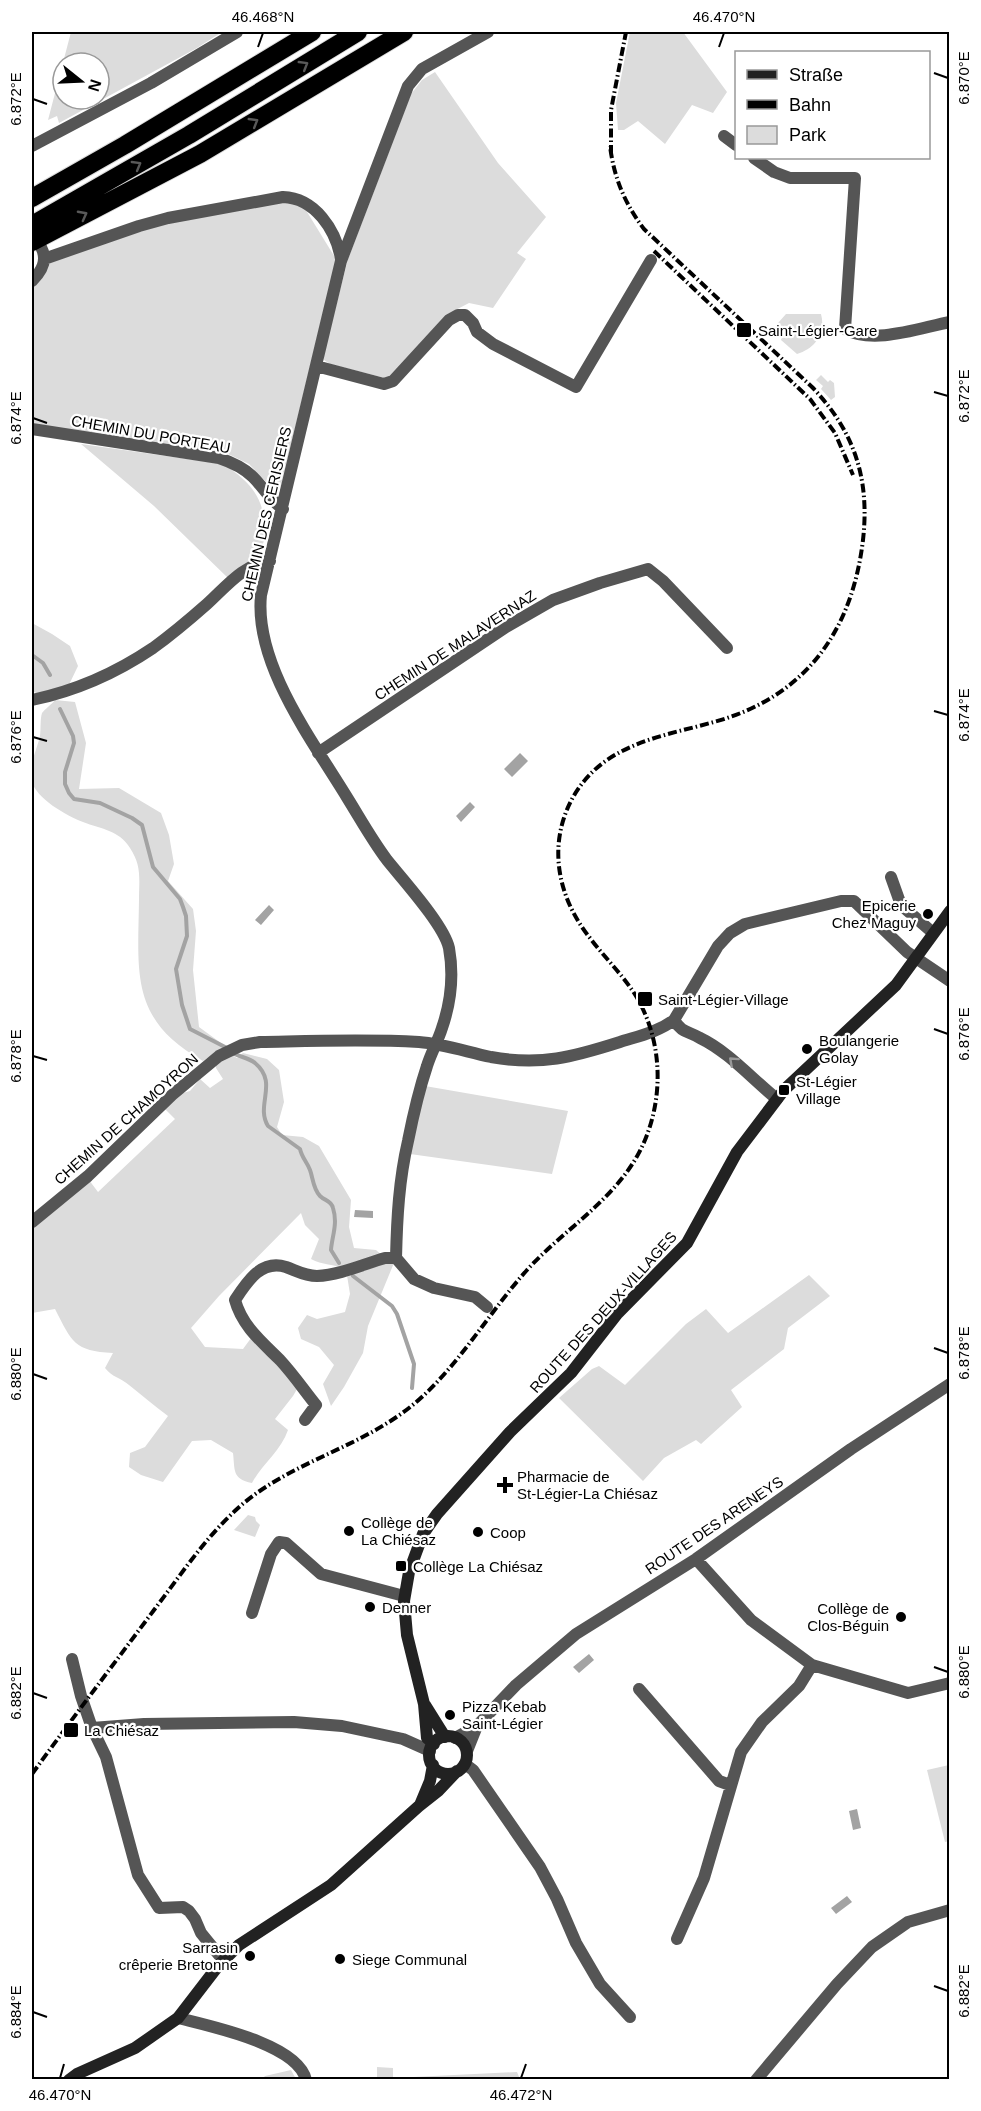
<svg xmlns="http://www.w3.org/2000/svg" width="981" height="2111" font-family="Helvetica,sans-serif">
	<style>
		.green { fill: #dcdcdc; fill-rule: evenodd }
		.water { fill: #a3a3a3 }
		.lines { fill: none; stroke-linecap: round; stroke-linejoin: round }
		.stream { stroke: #a3a3a3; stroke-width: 4 }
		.motorway-casing { stroke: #dbdbdb; stroke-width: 20 }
		.minor { stroke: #555; stroke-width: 12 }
		.secondary { stroke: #222; stroke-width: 12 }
		.motorway { stroke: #000; stroke-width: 18 }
		.rail { stroke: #000; stroke-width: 4; stroke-dasharray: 9 3 1.5 3; stroke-linecap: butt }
		.oneway { stroke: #595959 }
		.oneway2 { stroke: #999 }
		.ticks { fill: none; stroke: #000; stroke-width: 2 }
		.poi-dot { fill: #000; stroke: #fff; stroke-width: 2 }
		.labels { text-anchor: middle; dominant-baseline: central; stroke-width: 4.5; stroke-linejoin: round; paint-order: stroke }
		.poi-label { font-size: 15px; fill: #000; stroke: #fff; text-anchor: start }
		.street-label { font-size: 15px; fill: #000; stroke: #fff }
		.neatline { fill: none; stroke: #000; stroke-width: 2 }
		.ticks-label { font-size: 15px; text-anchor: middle; fill: #000 }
	</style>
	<rect width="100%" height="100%" fill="#fff"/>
	<path class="green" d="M71 32H222L197 48 59 123 57 116 48 120ZM63 63H99V99H63Z
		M630 32H683L727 92 713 113 692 105 665 144 638 121 624 130H618L616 103Z
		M435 72 498 163 546 217 517 253 526 259 493 308 469 303 446 315 390 377 385 378 330 364 324 360V353L348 259 411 94 422 80Z
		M291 201 304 207 336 259 281 486 277 489 271 487 249 464 224 452 39 425 32 422V281L44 259 166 223Z
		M786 314H821C826 333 816 348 797 354L781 340 784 331 778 323Z
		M821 375 828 382 830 380 834 383 835 397 831 400 821 389 823 386 816 380Z
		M81 444 223 464C247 479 265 497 264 527 264 532 265 538 264 541 259 557 240 569 229 579L154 506Z
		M32 623 52 634 70 646 78 666 65 693 38 694 32 691Z
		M55 700 75 702 86 743 79 789 119 788 161 813 169 835 174 864 168 881 193 909 196 931 193 970 199 1027 225 1046 203 1061C130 1020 138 974 139 900 139 879 142 866 130 848 119 830 101 829 83 822 67 816 35 798 32 781 28 765 37 750 40 736 41 729 40 719 42 713 45 709 52 704 55 700Z
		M243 1053 267 1059 279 1070 284 1102 277 1127 282 1135 303 1137 319 1146 351 1200 349 1227 354 1248 376 1250 385 1258H396L368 1326 363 1353 344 1387 331 1406 323 1384 334 1365 319 1347 301 1339 298 1328 307 1315 317 1319 345 1312 350 1294 346 1269C334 1264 322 1265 311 1259L319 1239 305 1225 301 1213 219 1296 191 1328 205 1347 243 1349 254 1334 300 1384 293 1396 275 1419 288 1430C281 1451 262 1464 252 1483 232 1479 235 1470 233 1453L211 1440 192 1441 163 1482 141 1475 129 1467 130 1453 145 1447 168 1416C154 1406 142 1395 129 1385 120 1377 113 1378 105 1368L113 1353C74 1351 72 1342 55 1309L32 1313V1224L89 1180 98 1192 175 1119 164 1108 179 1094 190 1091 200 1079 210 1088 223 1079 216 1068V1063L230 1054 237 1058Z
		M425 1086 568 1111 552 1174 410 1154Z
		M809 1275 830 1296 788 1328 784 1349 731 1390 742 1407 701 1444 696 1440 664 1458 643 1481 559 1398 592 1369 599 1366 625 1385 686 1324 706 1309 728 1333Z
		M248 1515 255 1517 256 1521 260 1525 255 1537 234 1530Z
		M949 1765V1841L945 1842 927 1770Z
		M377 2067 393 2068V2078L517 2072 520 2079H377Z
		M291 2070 296 2079H262L265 2076Z"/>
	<path class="water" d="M520 753 528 761 512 777 504 769Z
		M470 802 475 807 461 822 456 816Z
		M269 905 274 910 261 925 255 920Z
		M355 1210 373 1211V1218L354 1217Z
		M589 1654 594 1660 579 1673 573 1667Z
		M857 1809 861 1828 853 1830 849 1811Z
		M847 1896 852 1902 836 1914 831 1908Z"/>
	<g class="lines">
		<path class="stream" d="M32 655 43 663 50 675
			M60 709 73 736 74 743 65 772V784L69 793 74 799 100 803 132 818 142 825 153 867 180 899 183 907 186 916 187 936 176 969 182 1005 190 1029 227 1048
			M233 1053C240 1057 249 1058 255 1063 279 1083 255 1105 268 1126L300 1149C302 1158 307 1162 310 1170 313 1178 313 1189 320 1196 325 1201 331 1200 333 1208 338 1224 332 1236 331 1250L339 1263
			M353 1276 392 1306 397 1314 414 1364 412 1388"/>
		<defs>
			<path id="motorway" d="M32 198 125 145 312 32
				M32 225 189 135 358 32
				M32 242 200 154 404 32"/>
		</defs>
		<use href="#motorway" class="motorway-casing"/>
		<path class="minor" d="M724 136 736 145
			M32 146 151 83 237 32
			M754 158 774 172 790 178H855L845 329C873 345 919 328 950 322
			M44 259 139 226 168 218 283 197C315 198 336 230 341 259
			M32 281C42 271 48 260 41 247
			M316 366 384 384 393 381 449 320 458 315H465L473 323 477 332 493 344 576 387 651 260
			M32 429 219 458C231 462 243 467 253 477 264 488 270 500 283 509
			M32 700C75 691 116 673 153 648 171 635 190 619 207 604 225 588 243 564 270 561
			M318 753 506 627 553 600 600 583 648 569 663 581 727 648
			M891 877 901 905 932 932
			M674 1020C682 1033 688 1031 700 1038 729 1052 752 1079 777 1099
			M32 1222 88 1176 172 1095 219 1056 242 1045 260 1042C313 1041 366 1039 419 1042 444 1044 467 1052 491 1057 541 1066 573 1057 620 1042 639 1036 658 1032 674 1020L718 946 730 933 745 924 841 901H854L907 952 950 981
			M487 1307 475 1297 434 1288 414 1279 396 1258C397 1217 399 1180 408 1141 413 1116 419 1090 427 1066 431 1053 438 1041 442 1028 451 1002 454 976 449 948 444 925 403 880 387 860 372 840 361 820 348 799 313 741 254 665 261 595L341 261 408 86 422 69 488 32
			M305 1420 316 1405C304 1390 293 1374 280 1360 262 1342 242 1326 235 1300 247 1282 261 1259 286 1267 297 1271 305 1276 317 1276 340 1275 364 1264 385 1258H396
			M696 1559 751 1620 812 1665 908 1693 950 1683
			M252 1613 271 1554 279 1542 286 1543 321 1574 404 1596
			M72 1659 81 1696 92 1728 144 1724 294 1722 342 1726 403 1739 430 1751
			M639 1689 719 1781 730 1785
			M92 1728 106 1757 138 1875 159 1908 183 1907 189 1911 195 1919 201 1933 223 1960
			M455 1738 477 1726 516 1685 576 1634 696 1559 851 1449 950 1384
			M467 1751 477 1726
			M465 1764 473 1770 540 1867 557 1899 576 1943 600 1984 630 2017
			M677 1939 704 1878 741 1752 762 1722 799 1686 812 1665
			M178 2018C209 2026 298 2044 306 2080
			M756 2080 837 1984 872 1947 908 1922 950 1910"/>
		<path class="secondary" d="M425 1705 445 1737
			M429 1755a19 19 0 1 1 38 0a19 19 0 1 1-38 0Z
			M434 1744 427 1738 424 1704 407 1635 404 1601 409 1572 423 1534 437 1514 510 1432 571 1373 617 1314 687 1243 737 1152 784 1090 896 985 950 911
			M420 1805 430 1781 433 1765
			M69 2080 77 2074 135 2048 178 2018 218 1966 239 1945 331 1885 419 1806 438 1791 457 1771"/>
		<use href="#motorway" class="motorway"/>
		<path class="rail" d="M611 154V110L626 32
			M654 251 810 399 835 433 853 475
			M32 1774C72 1719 113 1665 154 1610 180 1576 205 1538 237 1509 284 1466 346 1452 398 1416 451 1380 484 1318 527 1270 566 1227 622 1196 645 1140 664 1094 662 1040 636 996 623 975 605 958 590 938 558 898 547 846 572 799 602 744 660 737 714 722 805 697 852 632 863 540 870 478 854 431 812 387L644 229C625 204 614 178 610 146"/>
	</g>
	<defs><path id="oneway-chevron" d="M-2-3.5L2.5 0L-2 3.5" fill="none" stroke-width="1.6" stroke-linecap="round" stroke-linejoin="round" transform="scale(1.5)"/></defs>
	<g class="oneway">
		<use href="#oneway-chevron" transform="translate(304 65) rotate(-31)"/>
		<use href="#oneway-chevron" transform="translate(254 122) rotate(-31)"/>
		<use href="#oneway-chevron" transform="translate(137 165) rotate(-30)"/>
		<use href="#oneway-chevron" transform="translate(83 215) rotate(-28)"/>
	</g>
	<use class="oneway2" href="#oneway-chevron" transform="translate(733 1061) rotate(-138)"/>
	<path class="ticks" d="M258 47 263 33M719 47 724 33M934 73 948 78M33 99 47 104M934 392 948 396M33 418 47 423M934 711 948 715M33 737 47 741M934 1029 948 1034M33 1056 47 1060M934 1348 948 1353M33 1374 47 1379M934 1667 948 1672M33 1693 47 1698M934 1986 948 1991M33 2012 47 2017M60 2078 64 2064M521 2078 526 2064"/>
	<g class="poi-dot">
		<rect x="736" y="322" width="16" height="16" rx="3"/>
		<circle cx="928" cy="914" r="6"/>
		<rect x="637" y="991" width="16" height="16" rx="3"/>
		<circle cx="807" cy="1049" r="6"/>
		<rect x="778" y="1084" width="12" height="12" rx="3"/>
		<path d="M502 1476h6v6h6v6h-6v6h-6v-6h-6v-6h6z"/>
		<circle cx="349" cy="1531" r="6"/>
		<circle cx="478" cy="1532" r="6"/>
		<rect x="395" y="1560" width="12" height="12" rx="3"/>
		<circle cx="370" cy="1607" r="6"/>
		<circle cx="901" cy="1617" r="6"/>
		<circle cx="450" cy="1715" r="6"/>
		<rect x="63" y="1722" width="16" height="16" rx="3"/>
		<circle cx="250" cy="1956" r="6"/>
		<circle cx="340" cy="1959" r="6"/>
	</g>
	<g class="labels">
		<g class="poi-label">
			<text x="758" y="330">Saint-Légier-Gare</text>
			<text x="916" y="905" text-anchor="end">Epicerie<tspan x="916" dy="17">Chez Maguy</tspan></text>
			<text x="658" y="999">Saint-Légier-Village</text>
			<text x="819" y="1040">Boulangerie<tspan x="819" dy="17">Golay</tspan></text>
			<text x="796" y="1081">St-Légier<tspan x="796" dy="17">Village</tspan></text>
			<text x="517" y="1476">Pharmacie de<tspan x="517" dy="17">St-Légier-La Chiésaz</tspan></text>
			<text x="361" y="1522">Collège de<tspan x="361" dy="17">La Chiésaz</tspan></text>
			<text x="490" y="1532">Coop</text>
			<text x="413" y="1566">Collège La Chiésaz</text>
			<text x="382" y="1607">Denner</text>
			<text x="889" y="1608" text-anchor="end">Collège de<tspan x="889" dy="17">Clos-Béguin</tspan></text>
			<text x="462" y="1706">Pizza Kebab<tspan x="462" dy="17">Saint-Légier</tspan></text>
			<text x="84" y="1730">La Chiésaz</text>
			<text x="238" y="1947" text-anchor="end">Sarrasin<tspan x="238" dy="17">crêperie Bretonne</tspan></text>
			<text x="352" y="1959">Siege Communal</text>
		</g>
		<g class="street-label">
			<text transform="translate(151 434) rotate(10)">CHEMIN DU PORTEAU</text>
			<text transform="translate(266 514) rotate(-77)">CHEMIN DES CERISIERS</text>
			<text transform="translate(455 645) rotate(-33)">CHEMIN DE MALAVERNAZ</text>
			<text transform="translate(126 1119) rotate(-42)">CHEMIN DE CHAMOYRON</text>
			<text transform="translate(603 1312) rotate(-48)">ROUTE DES DEUX-VILLAGES</text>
			<text transform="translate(714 1525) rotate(-34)">ROUTE DES ARENEYS</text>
		</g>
	</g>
	<rect width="981" height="2111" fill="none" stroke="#ffffff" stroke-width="66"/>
	<rect x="735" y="51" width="195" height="108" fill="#ffffff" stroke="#999999" stroke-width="1.5"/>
	<rect x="747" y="70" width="30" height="9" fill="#222222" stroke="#999999" stroke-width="1.5"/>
	<text x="789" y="81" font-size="18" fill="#000000">Straße</text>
	<rect x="747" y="100" width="30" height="9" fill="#000000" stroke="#999999" stroke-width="1.5"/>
	<text x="789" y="111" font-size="18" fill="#000000">Bahn</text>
	<rect x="747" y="126" width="30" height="18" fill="#dcdcdc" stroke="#999999" stroke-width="1.5"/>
	<text x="789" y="141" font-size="18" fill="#000000">Park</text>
	<g transform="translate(81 81) rotate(108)"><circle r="28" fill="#ffffff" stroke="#999999" stroke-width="1.5"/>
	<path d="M0-4.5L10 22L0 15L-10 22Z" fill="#000000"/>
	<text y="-9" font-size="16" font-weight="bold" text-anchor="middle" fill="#000000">N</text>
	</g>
	<rect x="33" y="33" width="915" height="2045" class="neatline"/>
	<g class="ticks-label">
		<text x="263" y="22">46.468°N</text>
		<text x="724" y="22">46.470°N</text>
		<text transform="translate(964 78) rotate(-90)" y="5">6.870°E</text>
		<text transform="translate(16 99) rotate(-90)" y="5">6.872°E</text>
		<text transform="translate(964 396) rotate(-90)" y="5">6.872°E</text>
		<text transform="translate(16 418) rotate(-90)" y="5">6.874°E</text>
		<text transform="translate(964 715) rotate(-90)" y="5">6.874°E</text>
		<text transform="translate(16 737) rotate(-90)" y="5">6.876°E</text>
		<text transform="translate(964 1034) rotate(-90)" y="5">6.876°E</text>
		<text transform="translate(16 1056) rotate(-90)" y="5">6.878°E</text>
		<text transform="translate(964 1353) rotate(-90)" y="5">6.878°E</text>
		<text transform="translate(16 1374) rotate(-90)" y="5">6.880°E</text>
		<text transform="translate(964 1672) rotate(-90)" y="5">6.880°E</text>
		<text transform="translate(16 1693) rotate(-90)" y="5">6.882°E</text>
		<text transform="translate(964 1991) rotate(-90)" y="5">6.882°E</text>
		<text transform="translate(16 2012) rotate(-90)" y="5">6.884°E</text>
		<text x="60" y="2100">46.470°N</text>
		<text x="521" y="2100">46.472°N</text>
	</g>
</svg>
